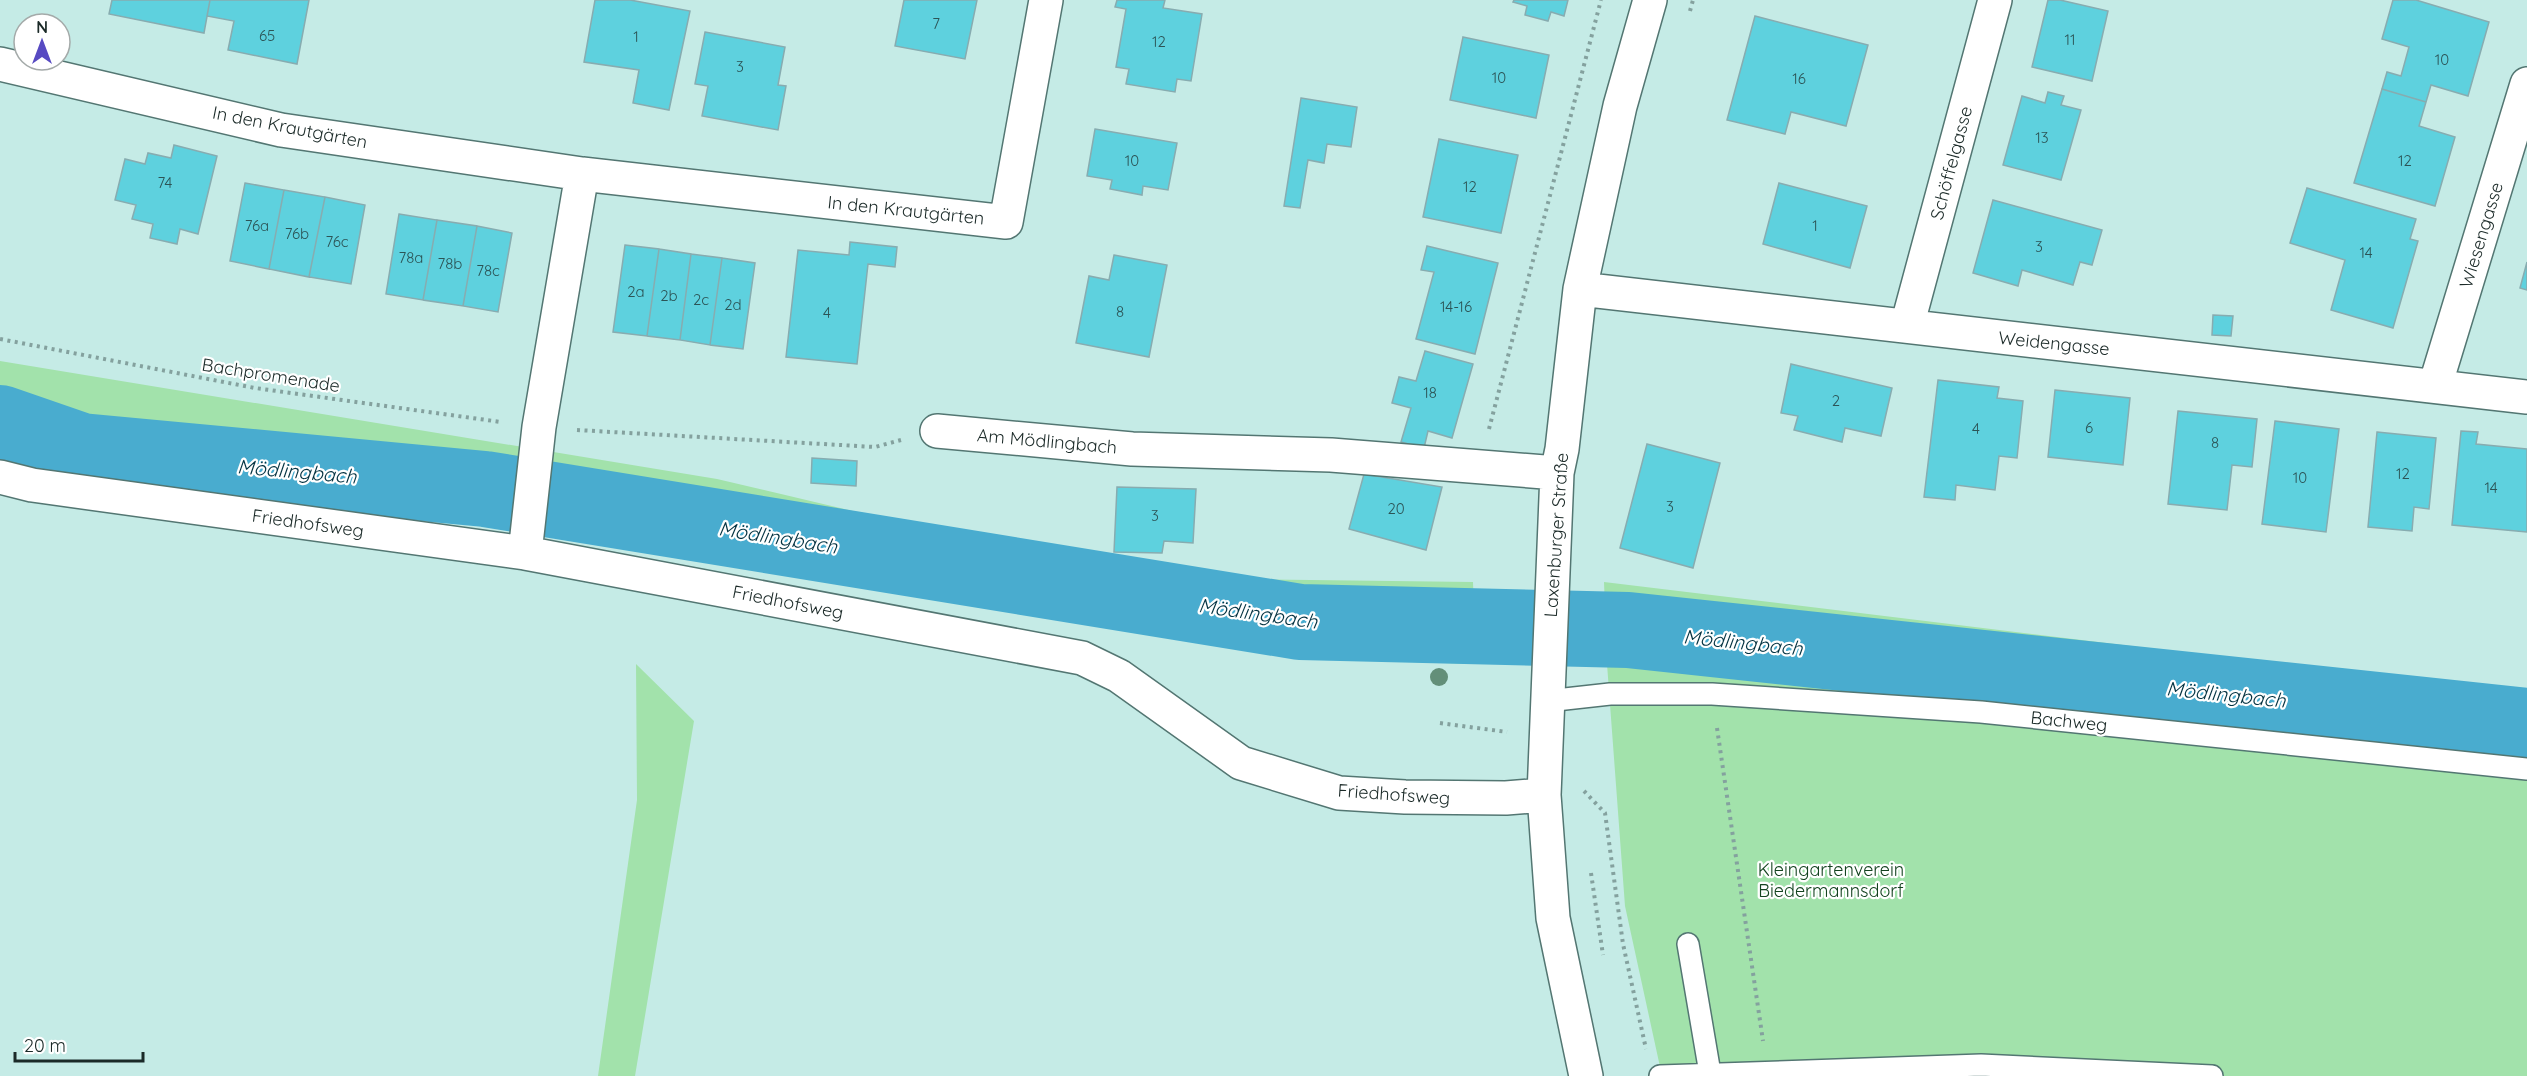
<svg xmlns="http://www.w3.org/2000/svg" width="2527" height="1076" font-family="Quicksand,sans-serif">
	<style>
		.green { fill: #a2e2ab }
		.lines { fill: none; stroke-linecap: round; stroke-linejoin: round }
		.river { stroke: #49accf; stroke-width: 76 }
		.building { fill: #5ed1de; stroke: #87acb0; stroke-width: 1.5 }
		.lane-casing { stroke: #537672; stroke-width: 24 }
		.street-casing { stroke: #537672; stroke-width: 36 }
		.path { stroke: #84a19e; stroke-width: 4; stroke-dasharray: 3 4.5; stroke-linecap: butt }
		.lane { stroke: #fff; stroke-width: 21 }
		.street { stroke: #fff; stroke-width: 33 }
		.tree { fill: #638f79 }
		.labels { text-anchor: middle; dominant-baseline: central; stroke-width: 4.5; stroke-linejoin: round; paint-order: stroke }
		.number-label { font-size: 15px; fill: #2c5456 }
		.street-label { font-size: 18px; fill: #1b2a28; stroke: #fff }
		.park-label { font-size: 18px; fill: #13431f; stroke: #fff }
		.water-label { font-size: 20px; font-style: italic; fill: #033241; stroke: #fff }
	</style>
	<rect width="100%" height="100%" fill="#c5ebe6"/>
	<path class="green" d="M0 361 717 479 1137 578 1473 582 1476 664 1350 660 631 537 79 469 0 450Z
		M1604 582 2527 694V1076H1662L1625 906 1607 664Z
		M636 664 694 721 635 1076H598L637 800Z"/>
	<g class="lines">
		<path class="river" d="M0 423 81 451 485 489 1300 622 1628 630 2527 726"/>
	</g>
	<path class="building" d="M112 0H210L204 33 109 14Z
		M210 0H309L297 64 228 50 234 21 207 16Z
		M595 0H630L690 11 669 110 633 103 639 70 584 62Z
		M904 0H977L965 59 895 46Z
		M1117 0H1165L1163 8 1202 14 1191 81 1177 79 1175 92 1126 84 1129 69 1116 67 1126 9 1115 7Z
		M1514 0H1568L1564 16 1551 12 1548 21 1525 15 1527 6 1513 2Z
		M2048 0H2060L2108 11 2092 81 2032 67Z
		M2393 0H2416L2489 22 2468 96 2431 85 2426 102 2382 89 2387 72 2401 76 2409 47 2382 39Z
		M1755 16 1868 45 1846 126 1791 112 1785 134 1727 120Z
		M705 32 785 47 778 85 786 86 778 130 702 116 708 86 695 84Z
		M1463 37 1549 55 1536 118 1450 100Z
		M2382 89 2426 102 2419 126 2455 137 2435 206 2354 183Z
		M2048 92 2064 96 2061 105 2081 110 2061 180 2003 165 2022 96 2045 103Z
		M1301 98 1357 107 1351 147 1327 144 1324 163 1308 160 1300 208 1284 206Z
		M1095 129 1177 143 1168 190 1143 186 1142 195 1110 189 1112 180 1087 176Z
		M1439 139 1518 155 1501 233 1423 217Z
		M174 145 217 156 198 234 180 229 177 244 150 238 153 224 132 219 136 205 115 200 125 159 145 164 148 153 171 158Z
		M245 183 284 190 269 269 230 261Z
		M1779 183 1867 206 1850 268 1763 244Z
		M2307 188 2416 219 2410 239 2418 241 2393 328 2331 310 2345 260 2290 243Z
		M284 190 325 197 309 277 269 269Z
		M325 197 365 205 351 284 309 277Z
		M1993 200 2102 230 2092 265 2080 262 2073 285 2022 270 2018 286 1973 273Z
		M399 214 437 220 423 300 386 294Z
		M437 220 477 226 463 306 423 300Z
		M477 226 512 233 498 312 463 306Z
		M850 242 897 247 895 267 868 264 857 364 786 357 798 250 849 255Z
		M625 245 659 249 647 336 613 332Z
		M1427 246 1498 263 1475 354 1416 339 1434 272 1421 270Z
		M659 249 691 254 680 340 647 336Z
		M691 254 722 258 710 345 680 340Z
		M1114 255 1167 265 1149 357 1076 343 1089 276 1109 280Z
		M722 258 755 263 743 349 710 345Z
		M2527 262V290L2520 288Z
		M2213 315 2233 316 2231 336 2212 335Z
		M1425 351 1473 364 1452 438 1428 431 1424 448 1401 442 1411 408 1392 403 1399 377 1416 381Z
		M1791 364 1892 388 1881 436 1845 428 1842 442 1794 430 1798 416 1781 413Z
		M1938 380 1999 387 1997 398 2023 401 2017 458 1999 456 1995 490 1956 485 1955 500 1924 497Z
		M2055 390 2130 398 2123 465 2048 457Z
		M2178 411 2257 419 2252 467 2232 465 2227 510 2168 504Z
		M2275 421 2339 429 2326 532 2262 524Z
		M2461 431 2478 432 2476 444 2527 449V532L2452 525Z
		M2377 432 2436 438 2429 509 2414 507 2412 531 2368 527Z
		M1647 444 1720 463 1693 568 1620 548Z
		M812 458 857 461 856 486 811 483Z
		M1364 474 1442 487 1426 550 1349 529Z
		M1117 487 1196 489 1193 543 1164 541 1162 553 1114 552Z"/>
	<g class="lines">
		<defs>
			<path id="lane" d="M1547 701 1610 694H1712L1981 712 2527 769
				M1688 944 1710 1073
				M1660 1076 1981 1065 2212 1076"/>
			<path id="street" d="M0 64 281 130 582 174 1006 222 1046 0
				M1580 289 2527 397
				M1907 326 1995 0
				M2435 386 2527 84
				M937 431 1132 449 1331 455 1557 473
				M0 477 32 485 525 553 1082 658 1119 676 1241 763 1339 793 1405 797 1506 798 1544 795
				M525 553 539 427 582 174
				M1586 1076 1553 918 1544 795 1557 473 1562 449 1580 289 1620 106 1650 0"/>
		</defs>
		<use href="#lane" class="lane-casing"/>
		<use href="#street" class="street-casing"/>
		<path class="path" d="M1690 11 1693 0
			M0 339 255 388 501 422
			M1489 429 1601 0
			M577 430 875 447 901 440
			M1440 723 1507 732
			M1717 728 1763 1041
			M1584 791 1605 813 1623 944 1646 1049
			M1591 873 1603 955"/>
		<use href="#lane" class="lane"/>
		<use href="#street" class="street"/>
	</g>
	<circle class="tree" cx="1439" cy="677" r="9"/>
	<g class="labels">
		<g class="number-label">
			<text x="936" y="23">7</text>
			<text x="267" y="35">65</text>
			<text x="636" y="36">1</text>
			<text x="2070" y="39">11</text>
			<text x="1159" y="41">12</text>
			<text x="2442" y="59">10</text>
			<text x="740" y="66">3</text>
			<text x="1499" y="77">10</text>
			<text x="1799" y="78">16</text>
			<text x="2042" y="137">13</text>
			<text x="1132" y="160">10</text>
			<text x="2405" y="160">12</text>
			<text x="165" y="182">74</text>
			<text x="1470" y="186">12</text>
			<text x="257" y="225">76a</text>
			<text x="1815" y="225">1</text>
			<text x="297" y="233">76b</text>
			<text x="337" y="241">76c</text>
			<text x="2039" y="246">3</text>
			<text x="2366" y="252">14</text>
			<text x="411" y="257">78a</text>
			<text x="450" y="263">78b</text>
			<text x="488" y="270">78c</text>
			<text x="636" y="291">2a</text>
			<text x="669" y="295">2b</text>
			<text x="701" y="299">2c</text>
			<text x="733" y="304">2d</text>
			<text x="1456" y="306">14-16</text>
			<text x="1120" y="311">8</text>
			<text x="827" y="312">4</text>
			<text x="1430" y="392">18</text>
			<text x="1836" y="400">2</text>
			<text x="2089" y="427">6</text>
			<text x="1976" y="428">4</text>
			<text x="2215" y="442">8</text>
			<text x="2403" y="473">12</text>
			<text x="2300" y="477">10</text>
			<text x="2491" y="487">14</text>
			<text x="1670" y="506">3</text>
			<text x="1396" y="508">20</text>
			<text x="1155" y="515">3</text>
		</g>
		<g class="street-label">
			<text transform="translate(290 127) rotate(11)">In den Krautgärten</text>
			<text transform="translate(1951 163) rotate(-75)">Schöffelgasse</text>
			<text transform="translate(906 210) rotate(6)">In den Krautgärten</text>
			<text transform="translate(2481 235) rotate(-73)">Wiesengasse</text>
			<text transform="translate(2054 343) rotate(6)">Weidengasse</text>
			<text transform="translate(271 375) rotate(9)">Bachpromenade</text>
			<text transform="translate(1047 441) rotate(5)">Am Mödlingbach</text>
			<text transform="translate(308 523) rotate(8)">Friedhofsweg</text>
			<text transform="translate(1556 535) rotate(-86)">Laxenburger Straße</text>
			<text transform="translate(788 602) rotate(11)">Friedhofsweg</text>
			<text transform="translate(2069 721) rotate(6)">Bachweg</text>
			<text transform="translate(1394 794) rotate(4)">Friedhofsweg</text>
		</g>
		<g class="park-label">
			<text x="1831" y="869">Kleingartenverein<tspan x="1831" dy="21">Biedermannsdorf</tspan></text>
		</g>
		<g class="water-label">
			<text transform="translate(297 471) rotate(5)">Mödlingbach</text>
			<text transform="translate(778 537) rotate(9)">Mödlingbach</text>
			<text transform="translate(1258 613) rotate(8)">Mödlingbach</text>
			<text transform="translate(1743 642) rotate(6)">Mödlingbach</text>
			<text transform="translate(2226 694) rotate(6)">Mödlingbach</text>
		</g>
	</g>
	<g transform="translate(42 42)"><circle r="28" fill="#ffffff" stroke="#a4aaa9" stroke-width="1.5"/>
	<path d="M0-4.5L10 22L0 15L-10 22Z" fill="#574ac2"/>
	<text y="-9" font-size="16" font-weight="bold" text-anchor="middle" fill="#1b2a28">N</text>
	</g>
	<path d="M15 1052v9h128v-9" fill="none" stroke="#1b2a28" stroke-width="3"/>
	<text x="24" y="1052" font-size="18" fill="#1b2a28" stroke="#ffffff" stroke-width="4.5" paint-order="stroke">20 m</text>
</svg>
